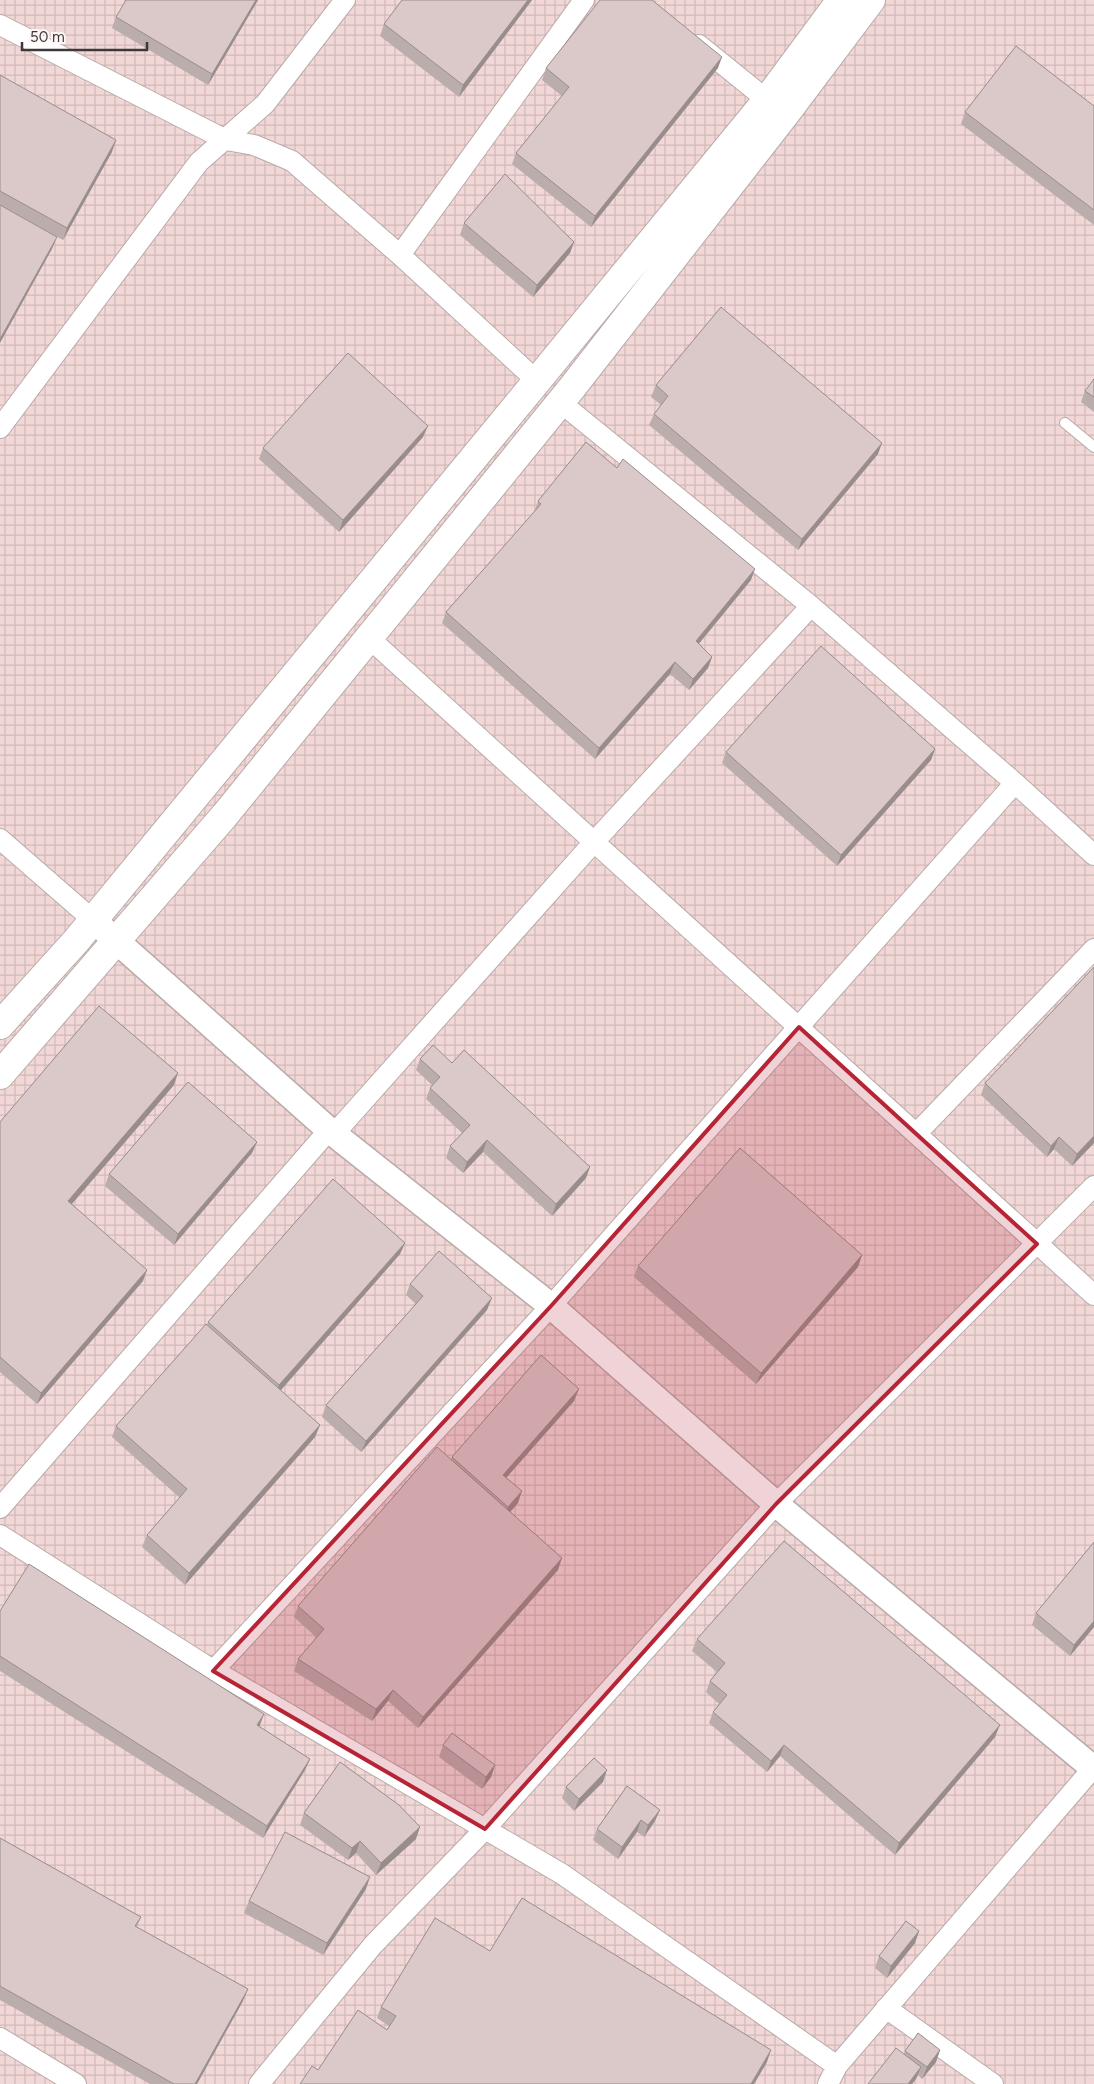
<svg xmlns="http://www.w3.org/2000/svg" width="1094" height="2084" font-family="Figtree,sans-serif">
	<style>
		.industrial { fill: url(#industrial-grid) }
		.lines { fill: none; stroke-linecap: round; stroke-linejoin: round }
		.service-casing { stroke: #baaaa9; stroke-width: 12 }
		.minor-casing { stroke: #baaaa9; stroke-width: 22 }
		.tertiary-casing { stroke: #baaaa9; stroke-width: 28 }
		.primary-casing { stroke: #baaaa9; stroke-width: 30 }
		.service { stroke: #fff; stroke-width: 10 }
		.minor { stroke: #fff; stroke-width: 20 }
		.tertiary { stroke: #fff; stroke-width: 25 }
		.primary { stroke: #fff; stroke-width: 28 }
		.wall { fill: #bbadac }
		.shaded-wall { fill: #998d8c }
		.building { fill: #dac9c8; stroke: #998d8c }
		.marked { fill: #b62436; fill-opacity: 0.2; stroke: #b62436; stroke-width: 4; stroke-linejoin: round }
	</style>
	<defs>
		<pattern id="industrial-grid" width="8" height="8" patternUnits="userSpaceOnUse" patternTransform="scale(1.25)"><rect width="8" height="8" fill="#f1d8d7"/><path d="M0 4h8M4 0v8" fill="none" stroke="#d0bab9"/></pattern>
	</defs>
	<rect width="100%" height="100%" fill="#f8e6e5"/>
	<path class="industrial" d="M0 0H1094V2084H0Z"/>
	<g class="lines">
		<defs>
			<path id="service" d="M1065 423 1094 447"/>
			<path id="minor" d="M0 25 226 140 254 145 292 161 400 255 537 381
				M699 45 767 100
				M400 255 584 0
				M560 402 811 606 1015 783 1094 855
				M0 428 199 162 265 104 345 0
				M369 638 1094 1295
				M0 839 93 920
				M334 1134 594 842 811 606
				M916 1134 1094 949
				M0 1508 329 1130
				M0 1535 208 1667 562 1874 837 2066
				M213 1671 551 1306 1015 783
				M886 2008 993 2084
				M0 2038 76 2084
				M259 2084 373 1945 485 1829 776 1504 1094 1186
				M828 2084 837 2066 1094 1767"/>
			<path id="tertiary" d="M93 920 329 1130 551 1306 776 1504 1094 1769"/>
			<path id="primary" d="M0 1025 76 941 537 381 767 100 841 0
				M0 1075 225 815 571 389 787 112 871 0"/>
		</defs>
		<use href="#service" class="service-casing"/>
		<use href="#minor" class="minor-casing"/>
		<use href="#tertiary" class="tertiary-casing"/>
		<use href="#primary" class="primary-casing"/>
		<use href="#service" class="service"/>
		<use href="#minor" class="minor"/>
		<use href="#tertiary" class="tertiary"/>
		<use href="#primary" class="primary"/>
	</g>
	<path class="wall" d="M258 0 208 85 112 28 116 17Z
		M532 0 459 97 380 36 384 24Z
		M546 68H718L591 227 512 164 516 153 562 96 542 80Z
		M0 75 112 152 63 240 0 205Z
		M1094 106V225L961 124 965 112Z
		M464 223 574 242 570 253 533 297 460 235Z
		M1094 379V412L1081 402 1085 391Z
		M656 385 878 454 798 550 649 425 654 414 661 405 651 397Z
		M423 437 339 532 259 459 263 448Z
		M538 501 751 580 699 644 712 657 708 668 689 690 670 674 595 759 442 623 446 612 534 513Z
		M935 749 931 760 837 866 722 763 726 752Z
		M420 1059 452 1063 586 1178 552 1216 483 1152 463 1173 446 1158 450 1146 462 1133 426 1099 430 1088 432 1085 416 1070Z
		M985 1083 1094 1143 1072 1166 1054 1149 1047 1157 981 1095Z
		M174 1085 72 1204 143 1281 37 1404 0 1372V1122Z
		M257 1142 252 1153 174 1245 105 1186 109 1174Z
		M405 1243 400 1254 280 1390 320 1425 315 1437 185 1585 142 1547 147 1535 180 1498 112 1437 116 1426 207 1325 208 1322Z
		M862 1255 858 1267 756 1384 634 1277 638 1266Z
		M410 1284 487 1310 361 1452 322 1417 326 1405 416 1304 406 1295Z
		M574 1401 506 1478 518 1503 510 1512 558 1570 418 1728 388 1701 372 1721 294 1671 298 1659 317 1638 294 1617 298 1606 451 1459 452 1457Z
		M0 1611 260 1725 259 1727 310 1759 305 1770 263 1838 0 1671Z
		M1036 1613 1094 1627 1070 1656 1032 1625Z
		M697 1639 995 1737 895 1855 780 1756 767 1772 709 1723 713 1712 719 1704 706 1692 710 1681 717 1672 692 1651Z
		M443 1745 495 1765 491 1777 482 1789 439 1757Z
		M603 1782 574 1811 562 1798 566 1787Z
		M627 1786 655 1821 644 1837 637 1832 618 1859 593 1840 597 1829Z
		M304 1813 416 1839 376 1875 356 1853 348 1860 300 1825Z
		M0 1838 141 1917 137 1927 243 2001 197 2084H150L0 2000Z
		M366 1889 323 1955 244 1913 249 1901Z
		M919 1931 915 1943 887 1978 875 1968 879 1956Z
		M490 1951 767 2062 754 2084H300L318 2070 387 2030 389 2026 377 2018 381 2007Z
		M940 2050 936 2062 922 2079 918 2075 916 2079 912 2084H868L904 2054 905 2051Z"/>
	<path class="shaded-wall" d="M256 0H258L208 85 212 74Z
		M528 0H532L459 97 463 85Z
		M722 57 718 68 591 227 595 216Z
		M116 140 112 152 63 240 67 228Z
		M57 237 52 249 0 343V339Z
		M574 242 570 253 533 297 537 285Z
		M428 426 423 437 339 532 343 520Z
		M882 443 878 454 798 550 802 539Z
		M755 569 751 580 691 653 696 641Z
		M712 657 708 668 689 690 693 679Z
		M675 662 670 674 595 759 599 748Z
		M935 749 931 760 837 866 841 855Z
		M178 1073 174 1085 64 1213 68 1201Z
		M1094 1136V1143L1072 1166 1077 1154Z
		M1059 1137 1054 1149 1047 1157 1051 1146Z
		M487 1140 483 1152 463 1173 467 1162Z
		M257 1142 252 1153 174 1245 178 1234Z
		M590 1167 586 1178 552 1216 556 1204Z
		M405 1243 400 1254 275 1397 279 1385Z
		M862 1255 858 1267 756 1384 761 1373Z
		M147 1270 143 1281 37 1404 41 1393Z
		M492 1298 487 1310 361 1452 366 1441Z
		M579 1389 574 1401 499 1486 503 1475Z
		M320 1425 315 1437 185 1585 189 1573Z
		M522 1491 518 1503 504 1519 508 1507Z
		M562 1558 558 1570 418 1728 423 1717Z
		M1094 1621V1627L1070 1656 1074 1645Z
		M393 1690 388 1701 372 1721 376 1709Z
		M264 1714 260 1725 253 1737 257 1725Z
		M1000 1725 995 1737 895 1855 899 1843Z
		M784 1745 780 1756 767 1772 771 1761Z
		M310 1759 305 1770 263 1838 267 1826Z
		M495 1765 491 1777 482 1789 486 1777Z
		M607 1770 603 1782 574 1811 579 1799Z
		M660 1810 655 1821 644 1837 648 1825Z
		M641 1820 637 1832 618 1859 622 1847Z
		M420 1827 416 1839 376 1875 381 1863Z
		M360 1841 356 1853 348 1860 352 1848Z
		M370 1877 366 1889 323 1955 327 1943Z
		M919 1931 915 1943 887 1978 891 1966Z
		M248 1989 243 2001 197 2084H195Z
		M771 2050 767 2062 754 2084H751Z
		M940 2050 936 2062 922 2079 927 2067Z
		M921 2067 916 2079 912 2084H908Z"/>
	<path class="building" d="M126 0H256L212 74 116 17Z
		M402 0H528L463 85 384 24Z
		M600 0H652L722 57 595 216 516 153 569 87 546 68Z
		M1016 46 1094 106V210L965 112Z
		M0 75 116 140 67 228 0 191Z
		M505 174 574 242 537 285 464 223Z
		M0 205 57 237 0 339Z
		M721 307 882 443 802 539 654 414 668 396 656 385Z
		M348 353 428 426 343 520 263 448Z
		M1094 379V397L1085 391Z
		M586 442 617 468 623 459 755 569 696 641 712 657 693 679 675 662 599 748 446 612 541 504 538 501Z
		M821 646 935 749 841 855 726 752Z
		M1094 967V1136L1077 1154 1059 1137 1051 1146 985 1083Z
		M99 1006 178 1073 68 1201 147 1270 41 1393 0 1357V1122Z
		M433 1045 452 1063 464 1050 590 1167 556 1204 487 1140 467 1162 450 1146 470 1125 430 1088 440 1077 420 1059Z
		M188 1082 257 1142 178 1234 109 1174Z
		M740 1148 862 1255 761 1373 638 1266Z
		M333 1179 405 1243 279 1385 208 1322Z
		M439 1251 492 1298 366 1441 326 1405 423 1296 410 1284Z
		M206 1324 320 1425 189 1573 147 1535 187 1489 116 1426Z
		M541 1355 579 1389 503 1475 522 1491 508 1507 452 1457Z
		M437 1447 562 1558 423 1717 393 1690 376 1709 298 1659 324 1629 298 1606Z
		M784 1541 1000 1725 899 1843 784 1745 771 1761 713 1712 727 1695 710 1681 725 1663 697 1639Z
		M1094 1542V1621L1074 1645 1036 1613Z
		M29 1564 264 1714 257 1725 310 1759 267 1826 0 1656V1611Z
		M452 1733 495 1765 486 1777 443 1745Z
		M594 1758 607 1770 579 1799 566 1787Z
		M340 1762 399 1805 420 1827 381 1863 360 1841 352 1848 304 1813Z
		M627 1786 660 1810 648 1825 641 1820 622 1847 597 1829Z
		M285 1832 370 1877 327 1943 249 1901Z
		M0 1838 141 1917 135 1926 248 1989 195 2084H174L0 1986Z
		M522 1898 771 2050 751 2084H300L312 2066 318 2070 358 2010 387 2030 396 2016 381 2007 435 1918 490 1951Z
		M906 1921 919 1931 891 1966 879 1956Z
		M918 2033 940 2050 927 2067 905 2051Z
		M896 2048 921 2067 908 2084H868Z"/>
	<path class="marked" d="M799 1027 1037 1244 776 1504 485 1829 213 1671 551 1306Z"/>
	<path d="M22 42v8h125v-8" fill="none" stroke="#3f3838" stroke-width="2.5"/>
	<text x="30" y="42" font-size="15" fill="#3f3838" stroke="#fdf6f6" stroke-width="4" paint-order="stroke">50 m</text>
</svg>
